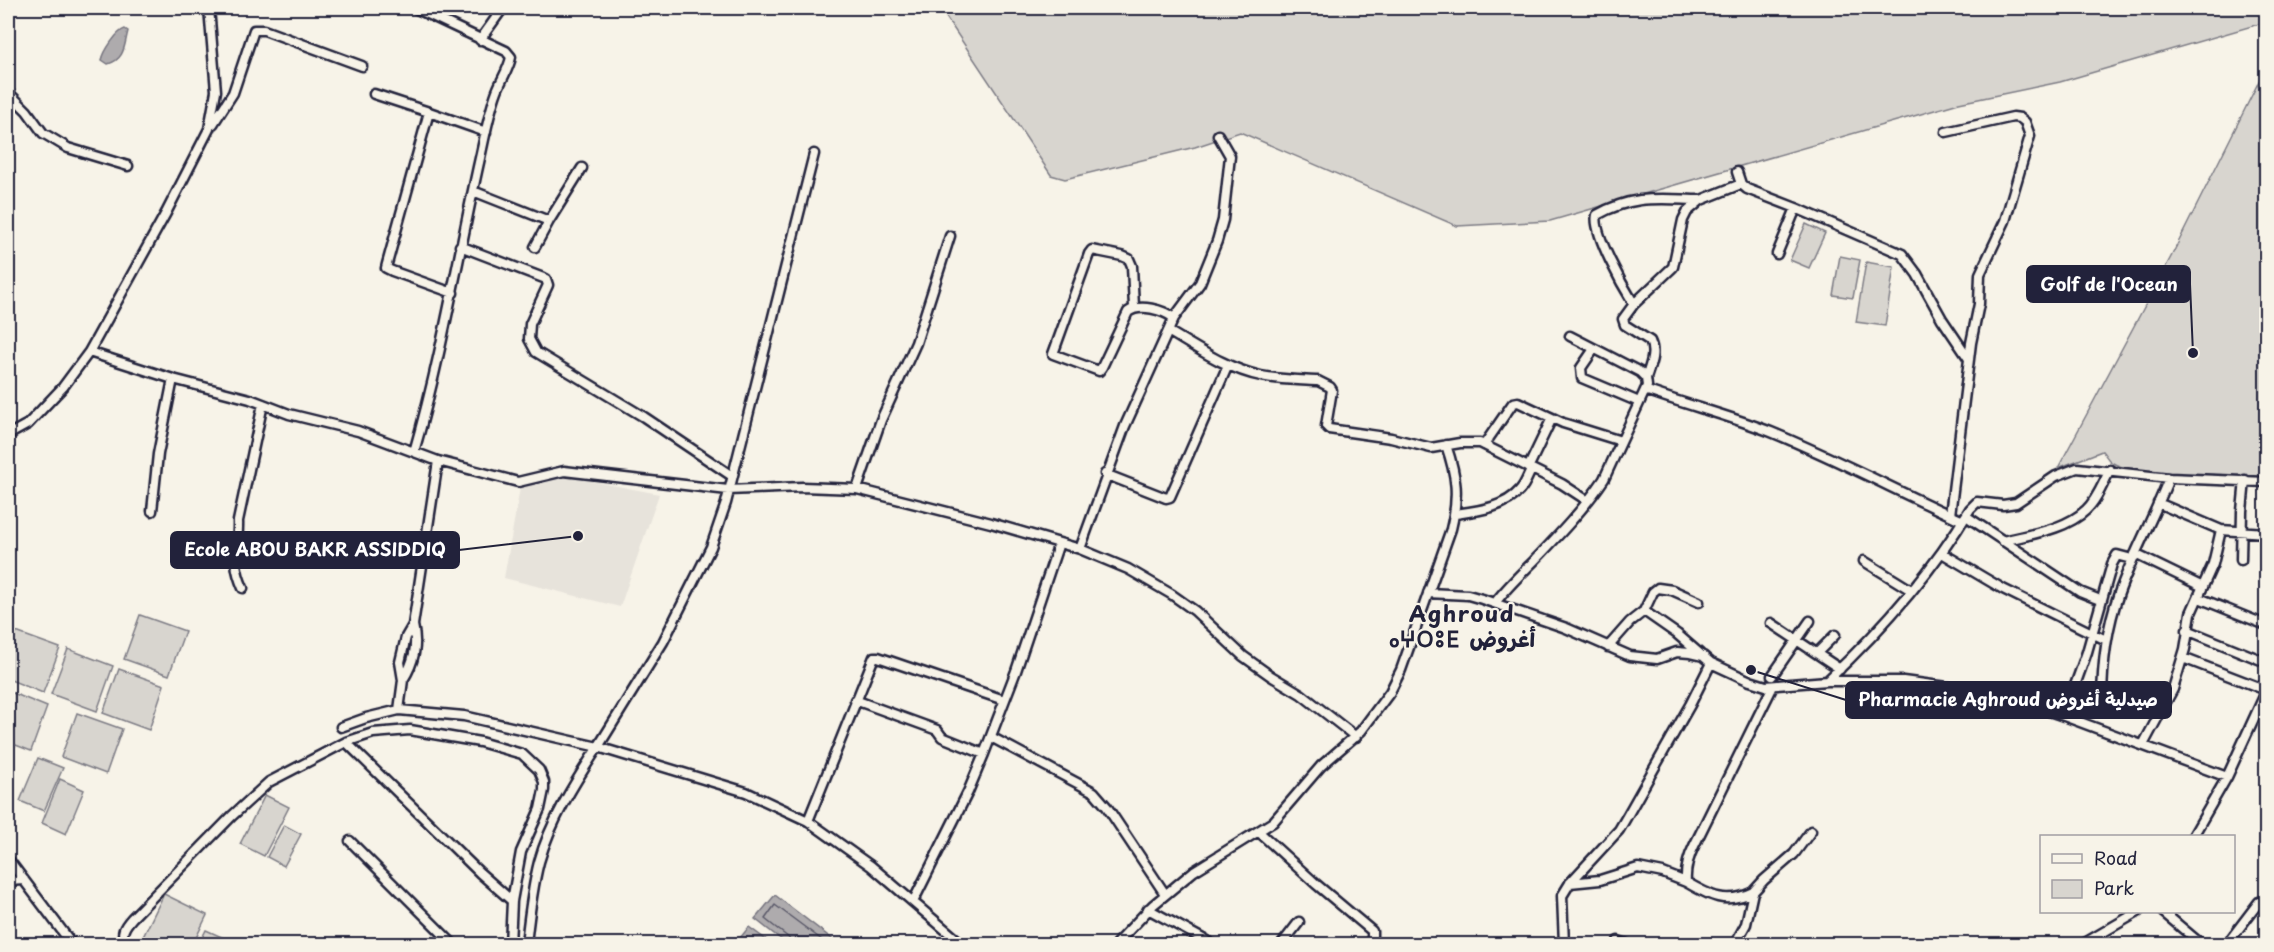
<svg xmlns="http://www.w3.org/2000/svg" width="2274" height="952" font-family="'Playpen Sans','Playpen Sans Arabic','Noto Sans Tifinagh',sans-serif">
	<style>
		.built { fill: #e7e3db }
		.green { fill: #d8d5cf; stroke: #7d7c85; stroke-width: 1.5 }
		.water { fill: #aeabad; stroke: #76747f; stroke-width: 1.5 }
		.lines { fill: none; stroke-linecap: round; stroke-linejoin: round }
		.shore { stroke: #5a5969; stroke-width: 1.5 }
		.minor-casing { stroke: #22223b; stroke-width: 13 }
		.minor { stroke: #f7f3e8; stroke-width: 8 }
		.labels { text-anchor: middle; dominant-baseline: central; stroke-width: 4.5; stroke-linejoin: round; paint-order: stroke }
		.district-label { font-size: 22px; font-weight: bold; letter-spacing: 1.5px; fill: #22223b; stroke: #f7f3e8 }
		.leader { fill: none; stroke: #22223b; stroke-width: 2 }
		.callout-dot { fill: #22223b; stroke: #f7f3e8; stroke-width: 2 }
		.callout { fill: #22223b; stroke: #22223b; stroke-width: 2 }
		.callout-label { font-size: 18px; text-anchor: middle; font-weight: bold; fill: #fff }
	</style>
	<rect width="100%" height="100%" fill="#f7f3e8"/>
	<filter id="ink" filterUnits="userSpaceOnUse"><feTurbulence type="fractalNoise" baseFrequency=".0167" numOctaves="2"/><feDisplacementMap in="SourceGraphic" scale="12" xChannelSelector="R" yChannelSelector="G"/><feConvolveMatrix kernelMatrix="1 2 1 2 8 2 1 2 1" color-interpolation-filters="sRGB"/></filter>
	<g filter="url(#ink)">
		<path class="built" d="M565 476 659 494 620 607 504 578 520 488Z"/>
		<path class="green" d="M940 8H2266V22L2060 82 1959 103 1550 221 1457 226 1240 132 1195 147 1065 179 1051 175Z
			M2266 67V476C2231 476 2139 480 2111 462 2107 459 2105 454 2102 451L2058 468 2172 255Z
			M1806 224 1825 233 1809 268 1790 260Z
			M1840 256 1860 260 1853 298 1833 295Z
			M1866 262 1894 267 1885 326 1856 322Z
			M140 615 185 631 169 675 124 659Z
			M16 632 60 648 43 693 8 679V656Z
			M68 649 113 666 97 711 51 694Z
			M119 669 164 685 149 730 103 713Z
			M8 691 47 707 31 751 8 742Z
			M77 713 122 729 106 774 61 757Z
			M38 758 63 768 44 811 20 801Z
			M60 779 84 790 66 834 42 823Z
			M265 795 289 807 264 856 240 844Z
			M284 825 301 834 284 866 267 857Z
			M164 894 207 915 193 944H159L143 937Z
			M206 930 237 944H199Z"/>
		<path class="water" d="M125 29 128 31C124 46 125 59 108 64L102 60C104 51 117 31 125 29Z
			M775 895 832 939 828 944H787L755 919Z
			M749 927 772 944H735Z"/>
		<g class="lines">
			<path class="shore" d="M790 944 789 938 765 919 775 905 822 940 823 944"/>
			<defs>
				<path id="minor" d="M431 15 436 8
					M480 40 503 8
					M8 92 27 111 43 133 68 148 128 166
					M374 94 429 112
					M213 124 233 93 254 30H264L362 66
					M1946 132 2013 117 2020 118 2025 122 2030 136 2005 221 1980 274 1979 304 1971 343 1950 515
					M814 154 726 503 711 547 663 642 598 747 746 792 808 821 871 866 962 944
					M1737 172 1741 184 1747 189 1796 208 1902 254 1917 274 1942 319 1969 359
					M473 191 549 221
					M460 246 546 279 548 285 530 324 529 339 536 352 644 417 732 476
					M535 247 549 221 582 168
					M1777 254 1796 208
					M453 293 392 271 386 268 387 264 429 112 486 132
					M1634 304C1624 288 1592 232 1597 215 1634 194 1660 199 1701 200
					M1134 307 1132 266 1129 259 1122 256 1092 250 1089 254 1053 354 1099 371 1102 367 1128 312C1140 303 1163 310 1174 318
					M1168 331C1197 348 1227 369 1261 376 1280 380 1299 380 1318 381L1330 387 1332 390 1326 426 1329 429 1391 438 1431 448 1460 443H1480L1562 484 1588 501
					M1594 349 1581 368 1582 378 1639 402
					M89 352 173 379 250 399 289 414 358 431 438 461 413 625C418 646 414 662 403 680
					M1646 378C1650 366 1656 353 1650 341L1625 325 1623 319 1634 304 1673 267 1683 220 1687 212 1701 200 1741 184
					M1645 390C1687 405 1730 416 1771 432 1837 459 1899 492 1963 521
					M8 435 28 424 63 387 89 352 166 213 209 129 216 91 209 8
					M1484 445 1513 403 1518 402 1563 423 1621 441
					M414 452C442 355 458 256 480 158 485 136 489 112 497 91 501 80 509 69 511 57L506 51 415 8
					M438 461 518 482 564 471 728 490 802 487 857 489 991 523 1080 549 1128 569 1171 594 1195 611 1243 656 1271 676 1301 694 1356 737
					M1528 468 1552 418
					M1105 474 1166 498 1170 497 1228 365
					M857 489 881 420 916 343 950 236
					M2158 503 2221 530 2266 533
					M152 511 158 454 173 379
					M1455 514C1476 511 1505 508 1520 490 1525 485 1528 476 1531 470
					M1966 516 2080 592 2100 600
					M2003 541C2030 534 2065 530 2086 510 2097 500 2103 483 2110 470
					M1080 549 1125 426 1174 318 1200 283 1217 241 1223 220 1230 156 1218 135
					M1942 553 2003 589 2106 640
					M2135 554 2203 587
					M2241 560 2242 511 2245 480
					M1864 561 1911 590
					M243 588C230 559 239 550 238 521L263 404
					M1428 593 1468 595 1482 599 1566 628 1630 656 1657 659 1677 652 1690 653 1703 656 1711 663 1750 681 1766 686 1827 681H1903L1999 694 2064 716 2227 777
					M2199 598 2266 625
					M1495 603C1507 587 1520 575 1534 561 1558 536 1584 509 1604 479L1647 386 1646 378 1640 372 1570 336
					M1644 611 1653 592 1658 588 1672 590 1699 602
					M1771 623 1840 669
					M2187 630 2266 662
					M1608 647 1630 622 1644 611 1677 634 1700 654
					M1818 652 1835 635
					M2183 658 2266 690
					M1772 676 1810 621
					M1827 681C1881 630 1932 573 1970 509L1977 502 2003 505 2016 503 2056 476 2077 468 2169 478 2266 482
					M855 700 937 730 942 737 984 754
					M2102 703C2102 665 2106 629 2119 593 2133 554 2154 517 2169 478
					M399 710 403 680 400 662 406 637 413 625
					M2064 716 2087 652 2112 564 2117 555 2132 559
					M341 727 366 718 399 710 464 716 598 747C575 782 550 822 539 862 532 889 529 917 526 944
					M991 737 1094 792 1107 807 1165 894
					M346 742 480 873 512 901
					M2143 745 2173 689 2185 649 2191 613 2213 564 2221 530
					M808 821 874 657H878L1004 700
					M1259 832 1316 884 1372 931V938L1368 944
					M2193 836 2227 777 2266 692
					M350 841 453 944
					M8 859 72 944
					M8 881 24 880
					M1570 883 1600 880 1638 868 1663 873 1686 882
					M1753 892 1764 880 1794 854 1811 831
					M913 902 968 792 984 754 1016 671 1059 543
					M1148 909 1212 944
					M2163 912 2201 944
					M1618 941 1627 944
					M126 944C120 933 124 927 132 918L232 816 269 782 346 742 373 733 410 730 480 742 522 754 539 770 544 782V790L540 809 521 852 512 901 510 944
					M1116 944 1153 905 1194 871 1273 822 1321 766 1361 731 1390 692 1401 670 1451 529C1459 496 1457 477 1446 445
					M1282 944 1299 922
					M1564 944 1562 896 1570 883 1619 830 1626 818 1690 705 1711 663
					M1735 944 1746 924 1753 892C1726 905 1710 896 1686 882 1685 869 1688 858 1694 846L1773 686
					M2083 944 2138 912
					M2227 944 2259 902"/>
			</defs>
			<use href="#minor" class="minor-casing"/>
			<use href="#minor" class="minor"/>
		</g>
	</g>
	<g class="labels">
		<g class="district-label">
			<text x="1462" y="612">Aghroud<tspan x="1462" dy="25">ⴰⵖⵔⵓⴹ أغروض</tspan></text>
		</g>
	</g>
	<path class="leader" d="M2193 353L2190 284M578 536L459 550M1751 670L1846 700"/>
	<g class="callout-dot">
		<circle cx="2193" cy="353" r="6"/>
		<circle cx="578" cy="536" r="6"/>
		<circle cx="1751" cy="670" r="6"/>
	</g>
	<g class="callout">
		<rect x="2027" y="266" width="163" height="36" rx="6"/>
		<rect x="171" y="532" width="288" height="36" rx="6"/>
		<rect x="1846" y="682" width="325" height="36" rx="6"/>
	</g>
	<g class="callout-label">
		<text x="2109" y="291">Golf de l'Ocean</text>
		<text x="315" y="556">Ecole ABOU BAKR ASSIDDIQ</text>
		<text x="2008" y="706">Pharmacie Aghroud صيدلية أغروض</text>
	</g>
	<rect width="2274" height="952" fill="none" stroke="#f7f3e8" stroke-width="30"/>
	<rect x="15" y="15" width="2244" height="922" fill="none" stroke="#22223b" stroke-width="2" filter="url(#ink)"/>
	<rect x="2040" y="835" width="195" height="78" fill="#f7f3e8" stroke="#a29fa3" stroke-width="1.5"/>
	<rect x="2052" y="854" width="30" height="9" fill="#f7f3e8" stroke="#a29fa3" stroke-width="1.5"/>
	<text x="2094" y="865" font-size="18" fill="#22223b">Road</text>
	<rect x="2052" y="880" width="30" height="18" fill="#d8d5cf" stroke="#a29fa3" stroke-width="1.5"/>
	<text x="2094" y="895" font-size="18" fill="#22223b">Park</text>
</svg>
